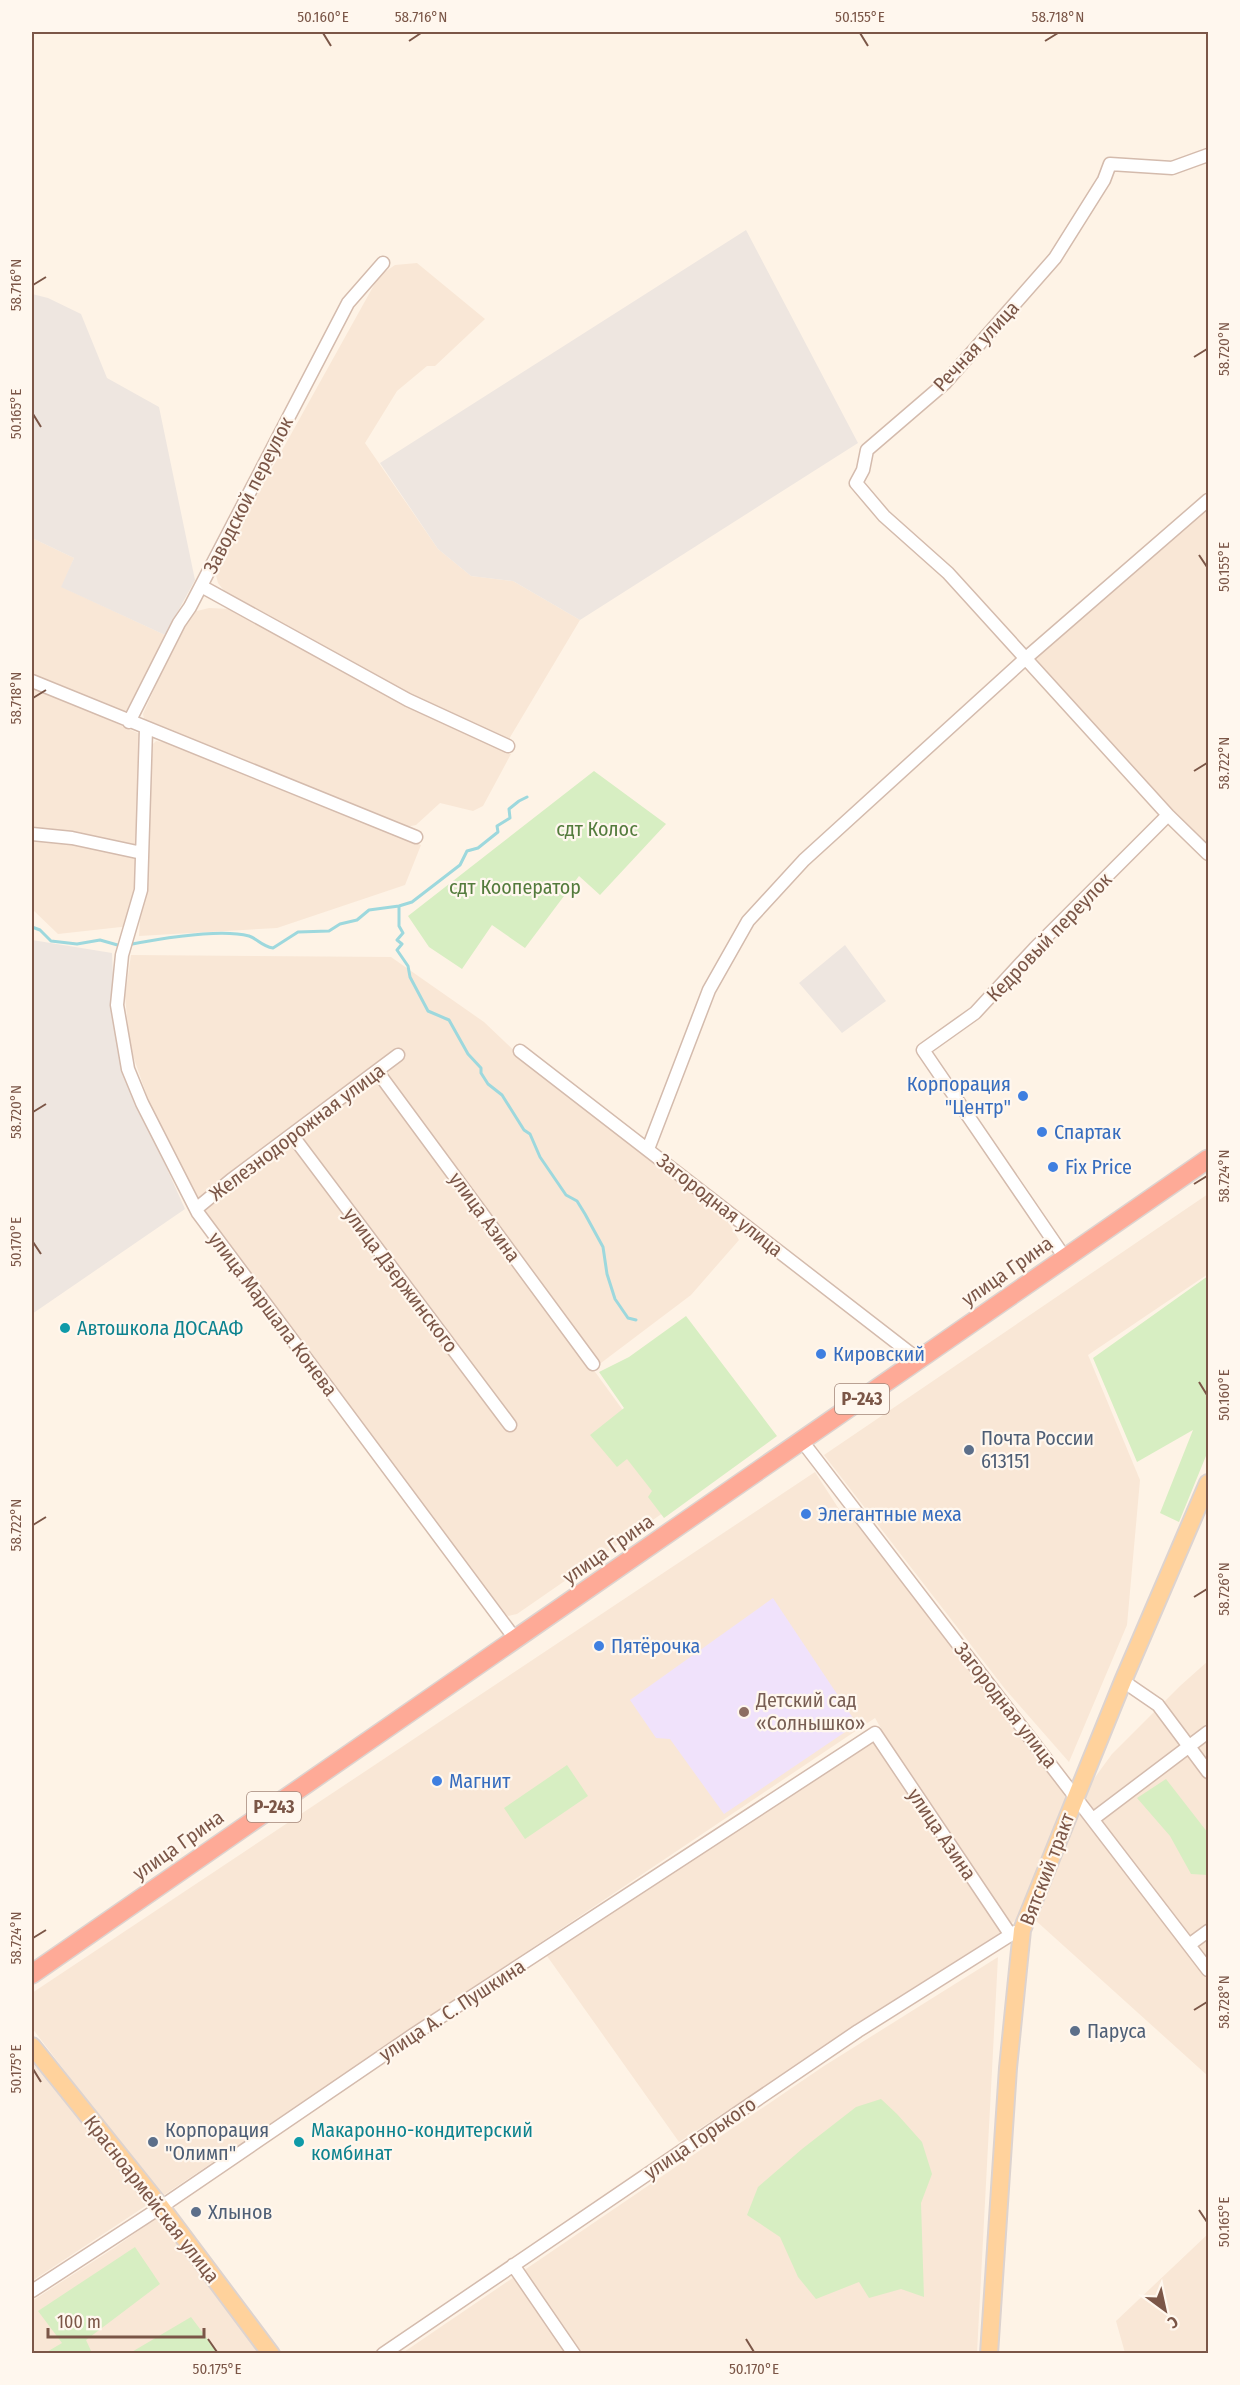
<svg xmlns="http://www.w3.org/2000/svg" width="1240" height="2385" font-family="'Fira Sans Condensed',sans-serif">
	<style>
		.residential { fill: #f9e7d6 }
		.industrial { fill: #eee6e0 }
		.education { fill: #f0e2fb }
		.green { fill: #d7eec2 }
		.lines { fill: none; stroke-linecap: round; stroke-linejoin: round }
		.stream { stroke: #9dd8dd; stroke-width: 3 }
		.minor-casing { stroke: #d4bbad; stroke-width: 15 }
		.major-casing { stroke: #ddd3cf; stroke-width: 20 }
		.highway-casing { stroke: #ddd3cf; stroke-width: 21 }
		.minor { stroke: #fff; stroke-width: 12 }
		.major { stroke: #ffd29c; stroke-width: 16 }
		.highway { stroke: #feaa97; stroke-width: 18 }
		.ticks { fill: none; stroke: #7b5647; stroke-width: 2 }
		.shop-dot { fill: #3f7fe0; stroke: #fff7ee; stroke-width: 2 }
		.culture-dot { fill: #0f9aa8; stroke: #fff7ee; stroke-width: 2 }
		.service-dot { fill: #5c6f8a; stroke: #fff7ee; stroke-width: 2 }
		.education-dot { fill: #8d6e63; stroke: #fff7ee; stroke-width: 2 }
		.labels { text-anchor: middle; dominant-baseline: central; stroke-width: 4.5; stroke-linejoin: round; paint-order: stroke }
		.shield { fill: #fff7ee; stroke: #a38679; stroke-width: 1.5 }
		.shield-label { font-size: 18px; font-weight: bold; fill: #7b5647 }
		.street-label { font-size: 20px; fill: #7b5647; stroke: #fff7ee }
		.park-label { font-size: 20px; fill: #537b3c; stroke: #fff7ee }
		.shop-label { font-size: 20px; fill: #366cbe; stroke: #fff7ee; text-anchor: start }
		.culture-label { font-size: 20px; fill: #0d838f; stroke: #fff7ee; text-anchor: start }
		.service-label { font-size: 20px; fill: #4e5e75; stroke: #fff7ee; text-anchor: start }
		.education-label { font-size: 20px; fill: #785e54; stroke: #fff7ee; text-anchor: start }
		.neatline { fill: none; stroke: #7b5647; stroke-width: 2 }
		.ticks-label { font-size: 15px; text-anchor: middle; fill: #7b5647 }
	</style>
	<rect width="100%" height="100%" fill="#fef3e6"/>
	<path class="residential" d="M417 263 485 319 435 366H427L397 391 365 443 438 549 471 576 513 581 580 620 509 739 399 689 229 597 218 583 215 571 379 276 395 265Z
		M1208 501V845L1136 773 1034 657Z
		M32 538 74 558 62 587 165 635 127 713 32 675Z
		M209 608 230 609 511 754 483 806 473 811 440 803 416 825 401 828 145 723 143 714 177 638 193 612Z
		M32 685 142 735 139 846 32 827Z
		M156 741 168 743 421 845 405 885 277 928 139 936 148 780 153 744Z
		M32 838 136 856 140 869 130 926 58 934 32 909Z
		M131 955 391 957 484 1022 525 1061 724 1215 739 1240 691 1295 593 1369 686 1497 517 1614 508 1616 498 1608 205 1217 158 1128 130 1047 125 996Z
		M1208 1194V1274L1088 1355 1140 1480 1127 1625 1069 1762 1005 1689 824 1455Z
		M815 1472 846 1520 852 1517 1006 1711 1068 1797 1017 1919 993 1938 679 2142 547 1956 882 1730 875 1718 161 2197 32 2028V1993Z
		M1208 1661V2076L1034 1919 1085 1791 1112 1754 1180 1686Z
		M998 1957 977 2353 401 2354 824 2066Z
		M32 2062 147 2205 32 2281Z
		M159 2216 261 2354H32V2301L114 2248Z
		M1208 2234V2353H1125L1116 2321Z"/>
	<path class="industrial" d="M746 230 858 443 580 620 513 581 471 576 438 549 380 463Z
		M32 294 48 298 81 314 107 378 159 407 195 580 165 635 61 587 74 558 32 538Z
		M32 940 112 953 116 1040 126 1077 185 1209 32 1314Z
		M845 945 886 1001 842 1033 799 983Z"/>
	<path class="education" d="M773 1598 857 1724 724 1814 670 1739 656 1738 630 1700Z"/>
	<path class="green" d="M594 771 666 824 600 895 579 876 525 948 492 925 462 969 429 947 408 916Z
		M1208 1276V1451L1179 1522 1160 1513 1193 1430 1137 1462 1093 1358Z
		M686 1316 777 1436 664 1518 648 1497 652 1491 627 1459 617 1467 590 1435 624 1408 599 1372 629 1357Z
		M567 1765 588 1796 525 1839 504 1808Z
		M1166 1779 1208 1833V1875L1191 1874 1170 1836 1137 1798Z
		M881 2099 897 2114 922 2142 932 2174 921 2203 924 2297 901 2289 869 2298 859 2282 816 2299 798 2277 780 2237 747 2215 758 2187 802 2149 856 2107Z
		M135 2247 160 2284 86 2340 92 2353H45L62 2343 38 2311Z
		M191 2317 218 2353H130Z"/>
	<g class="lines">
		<path class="stream" d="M399 907V926L403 933 397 940 402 944 397 950 408 966 410 977 428 1011 449 1020 468 1054 481 1068V1073L488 1084 502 1095 524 1130 530 1134 540 1157 566 1195 577 1201 585 1214 603 1247 607 1274 615 1299 628 1318 636 1320
			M32 927 40 930 51 941 77 944 100 940 121 946
			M127 945C158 939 219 928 249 936 258 939 261 946 273 948L298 932 329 931 340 924 357 920 369 910 399 906 412 902 460 865 467 851 478 848 498 832 497 826 510 818 509 809 519 801 527 797"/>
		<defs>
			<path id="minor" d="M1208 155 1172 168 1110 164 1104 180 1055 258 945 383 867 450 863 470 856 483 884 516 948 573 1168 815 1208 854
				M201 586 408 700 508 746
				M32 681 416 837
				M129 722 179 623 190 607 348 303 383 263
				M146 729 141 890 122 955 117 1005 128 1069 142 1103 198 1213 516 1640
				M32 834 72 838 142 853
				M520 1051 919 1360
				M377 1071 593 1364
				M292 1135 510 1425
				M648 1149 709 990 748 921 804 860 1026 658 1208 500
				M196 1209 231 1180 398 1055
				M1065 1258 923 1050 975 1013 1035 948 1168 815
				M802 1441 1208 1970
				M1123 1681 1158 1705 1208 1772
				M1093 1819 1208 1732
				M1189 1945 1208 1931
				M513 2265 574 2354
				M32 2291 161 2207 413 2035 875 1733 1010 1934
				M383 2354 858 2031 1015 1932"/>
			<path id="major" d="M32 2046 161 2207 271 2354
				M989 2354 1008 2068 1022 1930 1123 1681 1208 1483"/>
			<path id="highway" d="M32 1974 1208 1159"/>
		</defs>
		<use href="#minor" class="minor-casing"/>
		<use href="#major" class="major-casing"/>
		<use href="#highway" class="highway-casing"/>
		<use href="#minor" class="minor"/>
		<use href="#major" class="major"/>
		<use href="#highway" class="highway"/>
	</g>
	<path class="ticks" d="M323 33 331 46M860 33 868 46M409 41 421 33M1045 41 1058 33M33 285 46 277M1194 357 1207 349M33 414 41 427M1199 555 1207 567M33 698 46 690M1194 771 1207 763M33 1112 46 1104M1194 1184 1207 1176M33 1242 41 1254M1199 1382 1207 1395M33 1525 46 1517M1194 1597 1207 1589M33 1938 46 1930M1194 2010 1207 2002M33 2069 41 2082M1199 2210 1207 2222M208 2339 217 2352M746 2339 754 2352"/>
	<g class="shop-dot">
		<circle cx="1023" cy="1096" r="6"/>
		<circle cx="1042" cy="1132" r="6"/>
		<circle cx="1053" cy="1167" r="6"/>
		<circle cx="821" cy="1354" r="6"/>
		<circle cx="806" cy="1514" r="6"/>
		<circle cx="599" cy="1646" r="6"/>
		<circle cx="437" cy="1781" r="6"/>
	</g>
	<g class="culture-dot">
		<circle cx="65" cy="1328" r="6"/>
		<circle cx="299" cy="2142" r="6"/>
	</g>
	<g class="service-dot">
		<circle cx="969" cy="1450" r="6"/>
		<circle cx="1075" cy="2031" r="6"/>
		<circle cx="153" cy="2142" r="6"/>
		<circle cx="196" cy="2212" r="6"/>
	</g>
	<circle class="education-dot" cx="744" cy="1712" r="6"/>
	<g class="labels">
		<g class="shield">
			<rect x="835" y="1384" width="54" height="30" rx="4.5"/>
			<rect x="247" y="1792" width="54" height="30" rx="4.5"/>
		</g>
		<g class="shield-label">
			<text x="862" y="1399">Р-243</text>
			<text x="274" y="1807">Р-243</text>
		</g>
		<g class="street-label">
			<text transform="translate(976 346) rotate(-47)">Речная улица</text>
			<text transform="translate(248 495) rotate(-63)">Заводской переулок</text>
			<text transform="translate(1049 937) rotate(-46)">Кедровый переулок</text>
			<text transform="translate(297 1132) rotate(-37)">Железнодорожная улица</text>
			<text transform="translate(720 1205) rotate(38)">Загородная улица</text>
			<text transform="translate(485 1217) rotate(54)">улица Азина</text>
			<text transform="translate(1007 1271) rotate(-35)">улица Грина</text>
			<text transform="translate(401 1280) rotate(53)">улица Дзержинского</text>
			<text transform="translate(273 1314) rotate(53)">улица Маршала Конева</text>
			<text transform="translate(608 1549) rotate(-35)">улица Грина</text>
			<text transform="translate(1006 1705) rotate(52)">Загородная улица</text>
			<text transform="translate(942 1834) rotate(56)">улица Азина</text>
			<text transform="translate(178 1845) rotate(-35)">улица Грина</text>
			<text transform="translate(1047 1869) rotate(-69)">Вятский тракт</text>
			<text transform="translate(452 2010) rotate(-33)">улица А. С. Пушкина</text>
			<text transform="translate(700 2138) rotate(-34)">улица Горького</text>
			<text transform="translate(152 2199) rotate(52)">Красноармейская улица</text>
		</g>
		<g class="park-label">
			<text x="597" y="829">сдт Колос</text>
			<text x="515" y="887">сдт Кооператор</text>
		</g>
		<g class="shop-label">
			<text x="1011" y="1084" text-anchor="end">Корпорация<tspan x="1011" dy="23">"Центр"</tspan></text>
			<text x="1054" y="1132">Спартак</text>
			<text x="1065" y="1167">Fix Price</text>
			<text x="833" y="1354">Кировский</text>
			<text x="818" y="1514">Элегантные меха</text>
			<text x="611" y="1646">Пятёрочка</text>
			<text x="449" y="1781">Магнит</text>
		</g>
		<g class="culture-label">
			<text x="77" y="1328">Автошкола ДОСААФ</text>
			<text x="311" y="2130">Макаронно-кондитерский<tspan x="311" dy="23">комбинат</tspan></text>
		</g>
		<g class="service-label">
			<text x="981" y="1438">Почта России<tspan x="981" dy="23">613151</tspan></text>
			<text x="1087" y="2031">Паруса</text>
			<text x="165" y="2130">Корпорация<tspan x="165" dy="23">"Олимп"</tspan></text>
			<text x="208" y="2212">Хлынов</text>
		</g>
		<g class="education-label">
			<text x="756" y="1700">Детский сад<tspan x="756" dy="23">«Солнышко»</tspan></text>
		</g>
	</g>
	<rect width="1240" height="2385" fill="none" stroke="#fff7ee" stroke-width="66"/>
	<g transform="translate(1165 2310) rotate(147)" stroke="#fff7ee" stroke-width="4.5" paint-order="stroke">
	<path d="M0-4.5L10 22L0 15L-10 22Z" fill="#7b5647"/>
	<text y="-9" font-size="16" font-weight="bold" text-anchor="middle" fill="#7b5647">С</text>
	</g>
	<path d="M48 2328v9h156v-9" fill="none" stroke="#7b5647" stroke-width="3"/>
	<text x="57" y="2328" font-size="18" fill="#7b5647" stroke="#fff7ee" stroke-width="4.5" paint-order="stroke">100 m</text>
	<rect x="33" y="33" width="1174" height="2319" class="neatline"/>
	<g class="ticks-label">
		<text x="323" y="22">50.160°E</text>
		<text x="421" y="22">58.716°N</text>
		<text x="860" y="22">50.155°E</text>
		<text x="1058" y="22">58.718°N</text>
		<text transform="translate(16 285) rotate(-90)" y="5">58.716°N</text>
		<text transform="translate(1224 349) rotate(-90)" y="5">58.720°N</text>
		<text transform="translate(16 414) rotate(-90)" y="5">50.165°E</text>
		<text transform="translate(1224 567) rotate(-90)" y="5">50.155°E</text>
		<text transform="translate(16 698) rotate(-90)" y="5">58.718°N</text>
		<text transform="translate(1224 763) rotate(-90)" y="5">58.722°N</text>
		<text transform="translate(16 1112) rotate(-90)" y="5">58.720°N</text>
		<text transform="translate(1224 1176) rotate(-90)" y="5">58.724°N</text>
		<text transform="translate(16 1242) rotate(-90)" y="5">50.170°E</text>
		<text transform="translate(1224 1395) rotate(-90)" y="5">50.160°E</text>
		<text transform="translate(16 1525) rotate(-90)" y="5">58.722°N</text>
		<text transform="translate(1224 1589) rotate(-90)" y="5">58.726°N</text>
		<text transform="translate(16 1938) rotate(-90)" y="5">58.724°N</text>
		<text transform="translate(1224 2002) rotate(-90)" y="5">58.728°N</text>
		<text transform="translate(16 2069) rotate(-90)" y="5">50.175°E</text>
		<text transform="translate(1224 2222) rotate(-90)" y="5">50.165°E</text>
		<text x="217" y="2374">50.175°E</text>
		<text x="754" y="2374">50.170°E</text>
	</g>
</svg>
